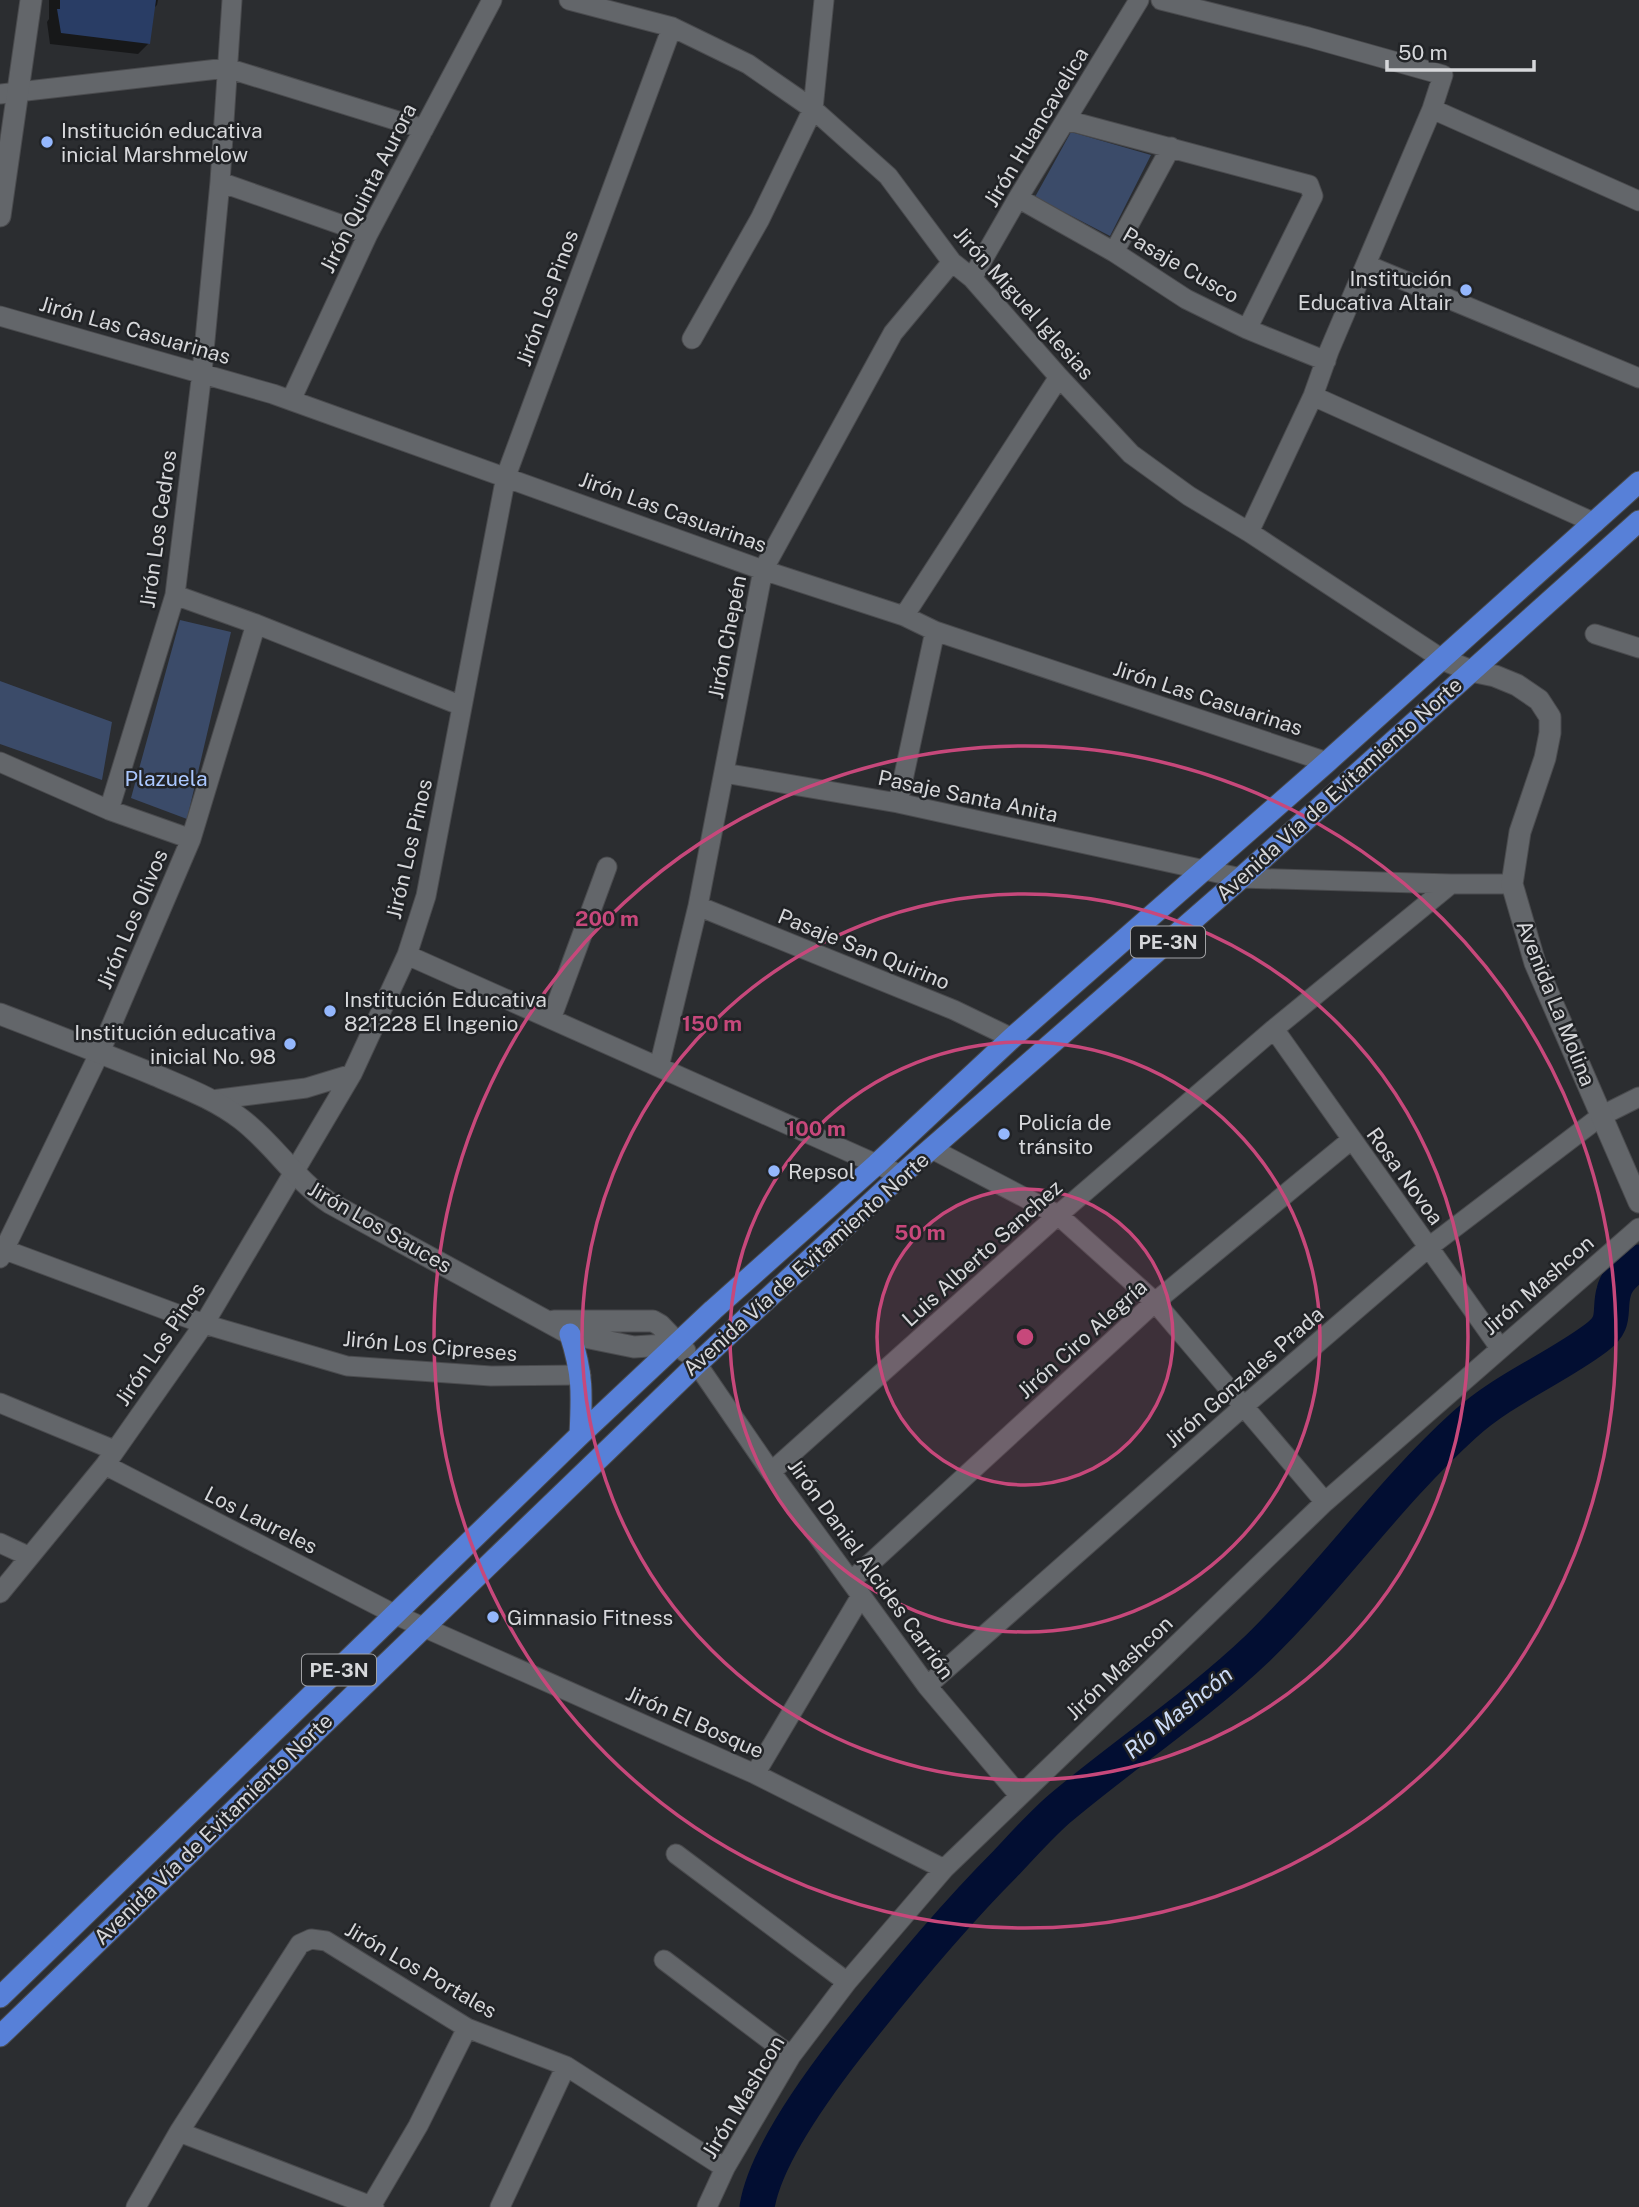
<svg xmlns="http://www.w3.org/2000/svg" width="1639" height="2207" font-family="'Public Sans',sans-serif">
	<style>
		.green { fill: #3b4b69 }
		.shadow { fill: #0007 }
		.lines { fill: none; stroke-linecap: round; stroke-linejoin: round }
		.river { stroke: #020e32; stroke-width: 35 }
		.building { fill: #293d65 }
		.minor-casing { stroke: #4a4b4e; stroke-width: 21 }
		.tertiary-casing { stroke: #4a4b4e; stroke-width: 23 }
		.trunk-casing { stroke: #4a4b4e; stroke-width: 23 }
		.minor { stroke: #63666a; stroke-width: 19 }
		.tertiary { stroke: #63666a; stroke-width: 21 }
		.trunk { stroke: #5780d8; stroke-width: 21 }
		.ring { fill: none; stroke: #c7487b; stroke-width: 3.5 }
		.poi-dot { fill: #94b7fd; stroke: #212326; stroke-width: 2.5 }
		.labels { text-anchor: middle; dominant-baseline: central; stroke-width: 5; stroke-linejoin: round; paint-order: stroke }
		.shield { fill: #212326; stroke: #a0a1a4; stroke-width: 2 }
		.shield-label { font-size: 19px; font-weight: bold; fill: #d6d7da }
		.street-label { font-size: 21px; fill: #d6d7da; stroke: #212326 }
		.poi-label { font-size: 21px; fill: #d6d7da; stroke: #212326; text-anchor: start }
		.park-label { font-size: 21px; fill: #abc8ff; stroke: #212326 }
		.water-label { font-size: 23px; font-style: italic; fill: #cddcf8; stroke: #212326 }
		.centre { fill: #c7487b; stroke: #212326; stroke-width: 3.5 }
		.ring-label { font-size: 21px; text-anchor: middle; font-weight: bold; fill: #c7487b; stroke: #212326; stroke-width: 5; stroke-linejoin: round; paint-order: stroke }
	</style>
	<rect width="100%" height="100%" fill="#2b2d30"/>
	<path class="green" d="M1071 132 1151 155 1110 236 1035 197Z
		M180 620 231 632 187 819 131 798Z
		M0 681 112 722 102 780 0 744Z"/>
	<path class="shadow" d="M49 0H158L157 5 153 9 149 43 138 54 50 44 47 22 49 19Z"/>
	<g class="lines">
		<path class="river" d="M757 2207C765 2157 816 2087 847 2047 898 1982 949 1920 1007 1862 1023 1845 1040 1826 1058 1810 1123 1755 1196 1707 1258 1648 1331 1577 1389 1493 1464 1425 1505 1388 1553 1370 1596 1338 1618 1322 1608 1311 1614 1291 1617 1278 1629 1270 1639 1262"/>
	</g>
	<path class="building" d="M60 0H156L150 44 61 33 57 9H60Z"/>
	<g class="lines">
		<defs>
			<path id="minor" d="M569 0 672 27 748 64 813 109 888 176 952 262 972 278 1059 377 1131 454 1189 496 1249 532 1442 659
				M1161 0 1308 37 1443 75 1432 109 1329 351 1313 396 1249 532
				M0 94 227 68 424 129
				M1432 109 1639 201
				M1066 120 1309 185 1313 196 1247 329
				M220 182 368 234
				M1018 198 1114 252 1186 299 1247 329 1326 361
				M1114 252 1171 147
				M1367 265 1639 378
				M972 278 1018 198 1139 0
				M0 316 273 394 763 570 904 616 935 631 1327 762
				M692 339 760 219 813 109 824 0
				M1313 396 1595 523
				M291 400 368 234 492 0
				M175 595 256 624 462 706
				M904 616 1059 377
				M1595 634 1639 648
				M0 762 109 810 191 839
				M724 773 898 803 1241 878 1451 884H1512
				M898 803 935 631
				M109 810 175 595 202 372 220 182 232 0
				M698 906 954 1010 1012 1038
				M407 955 901 1175
				M551 1019 607 867
				M1274 1029 1500 1348
				M659 1067 698 906 763 570 893 333 952 262
				M212 1100 306 1088 352 1074
				M932 1149 1058 1215 1155 1302 1325 1502
				M0 1248 204 1324 347 1366 491 1376 581 1375
				M0 1258 100 1052 191 839 256 624
				M697 1364 771 1472 927 1686 1019 1795
				M0 1403 114 1450
				M105 1465 396 1615 755 1774 944 1869
				M771 1472 1058 1215 1274 1029 1451 884
				M0 1543 28 1556
				M851 1581 1155 1302 1351 1140
				M0 1593 105 1465 204 1324 352 1074 407 955 426 896 506 476 672 27
				M927 1686 1244 1406 1429 1247 1601 1116 1639 1097
				M755 1774 861 1596
				M676 1854 847 1982
				M664 1960 791 2056
				M179 2132 374 2207
				M371 2206 418 2126 467 2028
				M136 2207 179 2132 300 1944 311 1939 326 1941 467 2028 566 2066 725 2168
				M500 2207 566 2066
				M707 2207 725 2168 791 2056 847 1982 944 1869 1325 1502 1639 1228"/>
			<path id="tertiary" d="M0 216 31 0
				M1442 659 1471 671 1495 676 1517 685 1539 700 1550 717V733L1545 758 1520 832 1512 884 1535 963 1639 1202
				M0 1014C52 1034 104 1054 155 1075 185 1088 215 1099 241 1119 274 1144 295 1180 330 1203L570 1334 634 1347 679 1344
				M554 1321H653L660 1325 685 1351"/>
			<path id="trunk" d="M570 1334C583 1374 582 1394 580 1435
				M0 1997 580 1435 713 1310 877 1164 1012 1038 1327 762 1639 482
				M0 2036 697 1364 901 1175 1241 878 1639 521"/>
		</defs>
		<use href="#minor" class="minor-casing"/>
		<use href="#tertiary" class="tertiary-casing"/>
		<use href="#trunk" class="trunk-casing"/>
		<use href="#minor" class="minor"/>
		<use href="#tertiary" class="tertiary"/>
		<use href="#trunk" class="trunk"/>
	</g>
	<circle cx="1025" cy="1337" r="148" fill="#c7487b" fill-opacity=".12"/>
	<g class="ring">
		<circle cx="1025" cy="1337" r="148"/>
		<circle cx="1025" cy="1337" r="295"/>
		<circle cx="1025" cy="1337" r="443"/>
		<circle cx="1025" cy="1337" r="591"/>
	</g>
	<g class="poi-dot">
		<circle cx="47" cy="142" r="7"/>
		<circle cx="1466" cy="290" r="7"/>
		<circle cx="330" cy="1011" r="7"/>
		<circle cx="290" cy="1044" r="7"/>
		<circle cx="1004" cy="1134" r="7"/>
		<circle cx="774" cy="1171" r="7"/>
		<circle cx="493" cy="1617" r="7"/>
	</g>
	<g class="labels">
		<g class="shield">
			<rect x="1131" y="926.5" width="74" height="31" rx="5"/>
			<rect x="302" y="1654.5" width="74" height="31" rx="5"/>
		</g>
		<g class="shield-label">
			<text x="1168" y="942">PE-3N</text>
			<text x="339" y="1670">PE-3N</text>
		</g>
		<g class="street-label">
			<text transform="translate(1036 127) rotate(-59)">Jirón Huancavelica</text>
			<text transform="translate(368 188) rotate(-63)">Jirón Quinta Aurora</text>
			<text transform="translate(1181 265) rotate(30)">Pasaje Cusco</text>
			<text transform="translate(547 298) rotate(-70)">Jirón Los Pinos</text>
			<text transform="translate(1024 303) rotate(48)">Jirón Miguel Iglesias</text>
			<text transform="translate(135 330) rotate(16)">Jirón Las Casuarinas</text>
			<text transform="translate(673 512) rotate(20)">Jirón Las Casuarinas</text>
			<text transform="translate(158 529) rotate(-82)">Jirón Los Cedros</text>
			<text transform="translate(727 637) rotate(-79)">Jirón Chepén</text>
			<text transform="translate(1208 698) rotate(18)">Jirón Las Casuarinas</text>
			<text transform="translate(1339 789) rotate(-42)">Avenida Vía de Evitamiento Norte</text>
			<text transform="translate(968 796) rotate(12)">Pasaje Santa Anita</text>
			<text transform="translate(409 849) rotate(-77)">Jirón Los Pinos</text>
			<text transform="translate(132 919) rotate(-67)">Jirón Los Olivos</text>
			<text transform="translate(864 949) rotate(22)">Pasaje San Quirino</text>
			<text transform="translate(1556 1003) rotate(68)">Avenida La Molina</text>
			<text transform="translate(1405 1176) rotate(54)">Rosa Novoa</text>
			<text transform="translate(380 1227) rotate(30)">Jirón Los Sauces</text>
			<text transform="translate(982 1253) rotate(-42)">Luis Alberto Sanchez</text>
			<text transform="translate(806 1264) rotate(-42)">Avenida Vía de Evitamiento Norte</text>
			<text transform="translate(1538 1285) rotate(-41)">Jirón Mashcon</text>
			<text transform="translate(1082 1339) rotate(-42)">Jirón Ciro Alegría</text>
			<text transform="translate(160 1344) rotate(-56)">Jirón Los Pinos</text>
			<text transform="translate(430 1346) rotate(5)">Jirón Los Cipreses</text>
			<text transform="translate(1244 1377) rotate(-41)">Jirón Gonzales Prada</text>
			<text transform="translate(261 1520) rotate(27)">Los Laureles</text>
			<text transform="translate(871 1569) rotate(54)">Jirón Daniel Alcides Carrión</text>
			<text transform="translate(1119 1668) rotate(-44)">Jirón Mashcon</text>
			<text transform="translate(695 1722) rotate(24)">Jirón El Bosque</text>
			<text transform="translate(213 1829) rotate(-44)">Avenida Vía de Evitamiento Norte</text>
			<text transform="translate(421 1970) rotate(30)">Jirón Los Portales</text>
			<text transform="translate(743 2097) rotate(-59)">Jirón Mashcon</text>
		</g>
		<g class="poi-label">
			<text x="61" y="130">Institución educativa<tspan x="61" dy="24">inicial Marshmelow</tspan></text>
			<text x="1452" y="278" text-anchor="end">Institución<tspan x="1452" dy="24">Educativa Altair</tspan></text>
			<text x="344" y="999">Institución Educativa<tspan x="344" dy="24">821228 El Ingenio</tspan></text>
			<text x="276" y="1032" text-anchor="end">Institución educativa<tspan x="276" dy="24">inicial No. 98</tspan></text>
			<text x="1018" y="1122">Policía de<tspan x="1018" dy="24">tránsito</tspan></text>
			<text x="788" y="1171">Repsol</text>
			<text x="507" y="1617">Gimnasio Fitness</text>
		</g>
		<g class="park-label">
			<text x="166" y="778">Plazuela</text>
		</g>
		<g class="water-label">
			<text transform="translate(1178 1712) rotate(-39)">Río Mashcón</text>
		</g>
	</g>
	<circle cx="1025" cy="1337" r="10" class="centre"/>
	<g class="ring-label">
		<text x="607" y="926">200 m</text>
		<text x="712" y="1031">150 m</text>
		<text x="816" y="1136">100 m</text>
		<text x="920" y="1240">50 m</text>
	</g>
	<path d="M1387 60v10h147v-10" fill="none" stroke="#d6d7da" stroke-width="3.5"/>
	<text x="1398" y="60" font-size="21" fill="#d6d7da" stroke="#212326" stroke-width="5" paint-order="stroke">50 m</text>
</svg>
